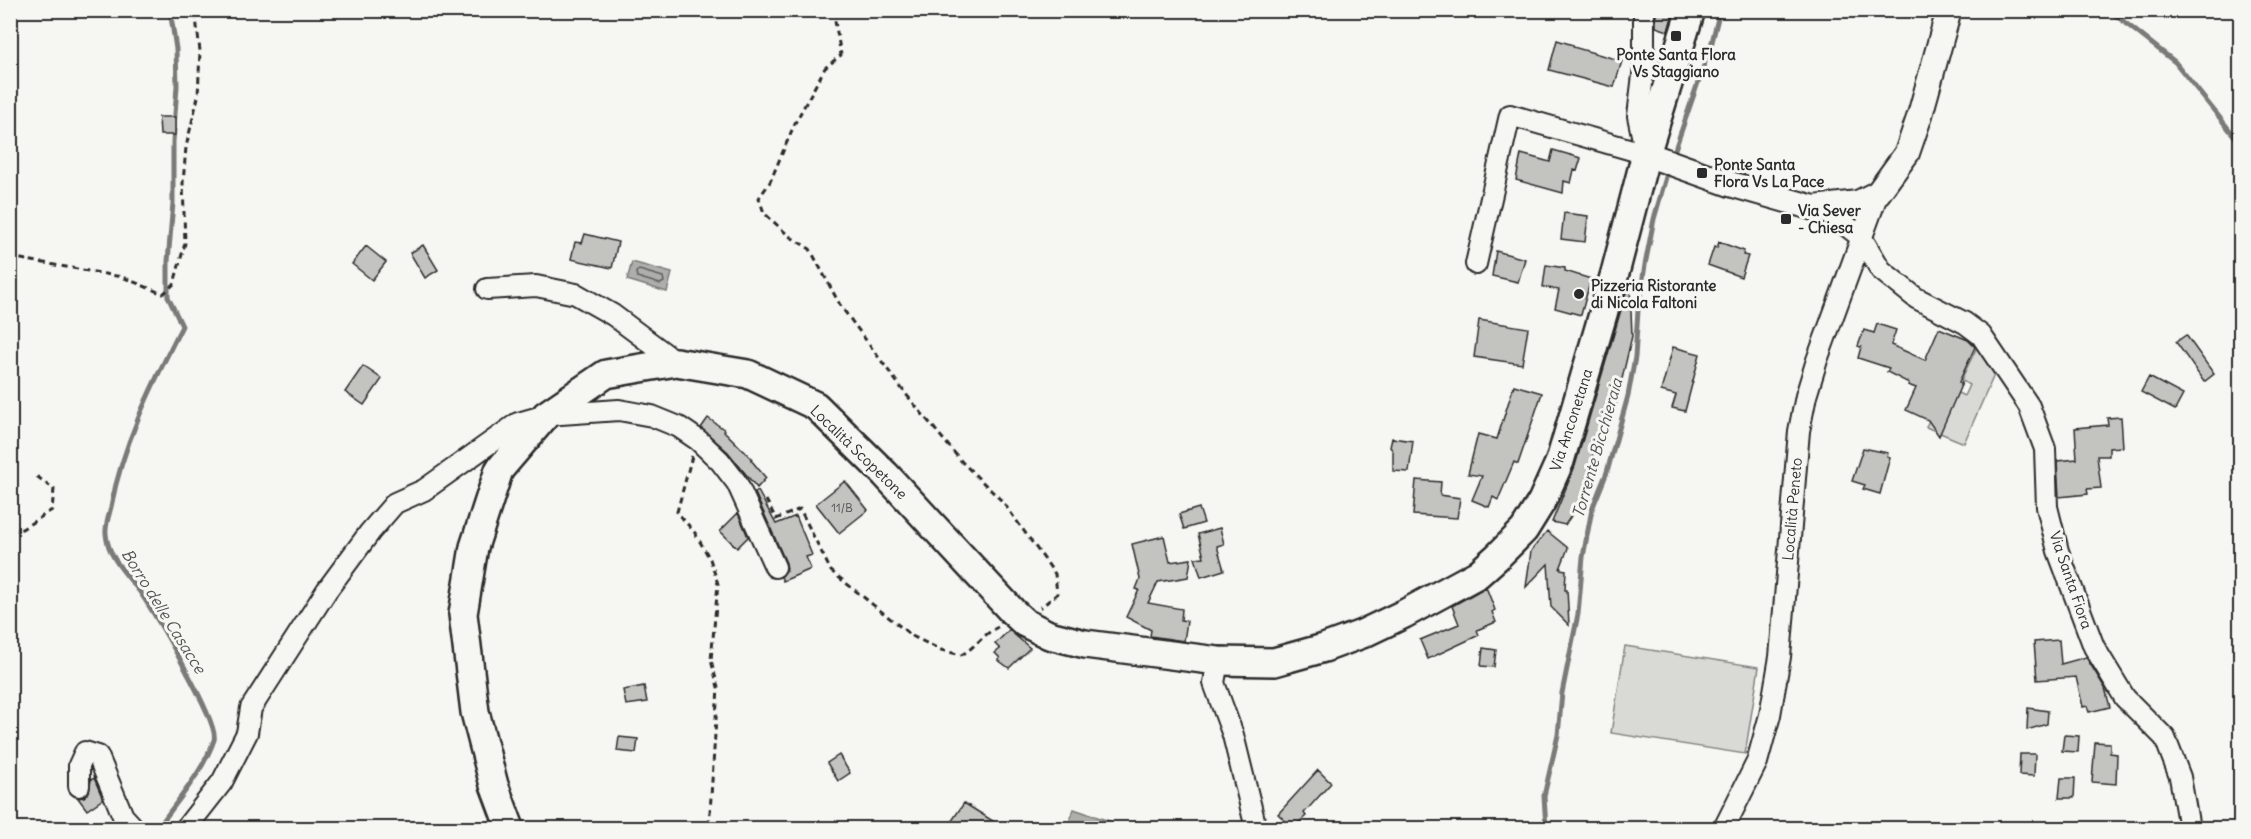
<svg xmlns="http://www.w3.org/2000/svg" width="2251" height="839" font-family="Delius,sans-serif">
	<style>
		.green { fill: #d9d9d5; stroke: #828280; stroke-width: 1.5 }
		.water { fill: #aeaeab; stroke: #7a7a78; stroke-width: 1.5 }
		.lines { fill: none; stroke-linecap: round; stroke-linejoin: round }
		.shore { stroke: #5f5f5e; stroke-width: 1.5 }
		.stream { stroke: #7a7a78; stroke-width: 5 }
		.building { fill: #c3c3c0; stroke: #2b2b2b; stroke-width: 1.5 }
		.minor-casing { stroke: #2b2b2b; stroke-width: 24 }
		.tertiary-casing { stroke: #2b2b2b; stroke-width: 28 }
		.secondary-casing { stroke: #2b2b2b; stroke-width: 32 }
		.path { stroke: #2b2b2b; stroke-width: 3; stroke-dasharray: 6 4.5; stroke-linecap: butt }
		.minor { stroke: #f6f6f2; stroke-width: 20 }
		.tertiary { stroke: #f6f6f2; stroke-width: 24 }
		.secondary { stroke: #f6f6f2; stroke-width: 27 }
		.poi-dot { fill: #2b2b2b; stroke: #f6f6f2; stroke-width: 2 }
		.labels { text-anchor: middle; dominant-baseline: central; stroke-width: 6; stroke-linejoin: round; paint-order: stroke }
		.number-label { font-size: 12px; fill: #515150 }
		.poi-label { font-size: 15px; font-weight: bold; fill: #2b2b2b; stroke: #f6f6f2; text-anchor: start }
		.street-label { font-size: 15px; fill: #2b2b2b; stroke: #f6f6f2 }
		.water-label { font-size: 16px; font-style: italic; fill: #525251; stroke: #f6f6f2 }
	</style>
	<rect width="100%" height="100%" fill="#f6f6f2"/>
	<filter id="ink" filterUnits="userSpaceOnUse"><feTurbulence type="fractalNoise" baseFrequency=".0167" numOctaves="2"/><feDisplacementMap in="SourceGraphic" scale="12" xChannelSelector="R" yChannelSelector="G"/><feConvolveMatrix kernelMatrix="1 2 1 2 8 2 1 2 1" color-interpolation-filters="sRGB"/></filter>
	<g filter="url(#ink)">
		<path class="green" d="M1978 345 1998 366 1964 443 1926 427 1944 386 1964 396 1969 385 1961 380Z
			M1625 646 1759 667 1745 754 1611 733Z"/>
		<path class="water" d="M632 262 672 273 667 292 627 280Z
			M1074 809 1112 822 1110 828H1067Z"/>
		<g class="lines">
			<path class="shore" d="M639 270 663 277 664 282 660 284 637 277 636 272Z"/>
			<path class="stream" d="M2109 10 2175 62 2240 143
				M1672 158 1712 42 1720 10
				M158 828C177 801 203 772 214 740 220 723 153 611 140 592 126 574 108 557 106 534 105 526 109 515 111 507 123 442 153 384 182 326L168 297V261L173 203V142L177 86 176 49 170 10
				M1546 828 1544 796 1558 735 1562 693 1578 614 1583 557 1592 509 1607 472 1628 396 1635 357 1638 310 1645 265 1654 219 1668 170"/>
		</g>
		<path class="building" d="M1656 10H1674L1668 31 1656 27Z
			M1557 40 1573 45V47L1622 61 1614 87 1549 70Z
			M159 117H175V135H160Z
			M1553 150 1581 158 1577 171 1574 170 1571 183 1564 181 1563 193 1516 180 1521 154 1550 162Z
			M1564 213 1588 216 1585 242 1561 239Z
			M585 234 618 242 612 268 571 259 575 242 582 243Z
			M1719 242 1744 251 1743 255 1748 256 1741 277 1708 265 1714 247 1717 248Z
			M423 245 438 270 425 278 410 253Z
			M366 246 386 262 372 280 352 264Z
			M1496 251 1525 259 1518 282 1492 276Z
			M1546 265 1565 268V271L1591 279 1581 315 1555 308 1559 290 1543 287Z
			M1628 286H1630L1632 336 1615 409 1611 408 1599 446 1596 445 1586 480 1589 481 1581 501 1565 525 1552 522 1575 466Z
			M1479 320 1528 328 1522 364 1474 357Z
			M1877 324 1896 330 1891 345 1925 360 1939 328 1968 340 1975 347 1959 382 1962 383 1939 436 1928 420 1906 410 1916 388 1908 385 1909 383 1887 372 1889 368 1858 358 1861 347 1858 346 1864 330 1874 333Z
			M2186 335 2214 374 2204 382 2176 342Z
			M1673 347 1700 354 1685 411 1672 408 1676 395 1661 391Z
			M363 366 382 379 364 405 345 392Z
			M2149 377 2183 395 2175 410 2141 392Z
			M1514 385 1542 393 1518 464 1514 462 1498 500 1493 497 1489 507 1472 500 1482 476 1468 474 1478 434 1497 439Z
			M2121 417 2123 447 2109 448V456H2097L2101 488 2087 489 2088 494 2059 497 2057 461 2077 459 2075 428 2108 425 2107 418Z
			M708 418 725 430 724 431 752 459 751 460 766 478 757 488 728 452 701 428Z
			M1392 438 1413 441 1409 472 1393 471V451L1390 447Z
			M1863 448 1888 453 1887 456 1890 457 1880 494 1863 489 1865 485 1852 481Z
			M1416 480 1441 482 1440 495 1460 498 1457 518 1413 515Z
			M845 481 868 510 839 533 816 504Z
			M758 491 776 524 796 516 812 555 806 557 811 569 783 581 781 577 787 569 786 563 755 493Z
			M1199 508 1204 523 1184 529 1179 514Z
			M738 513 748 537 737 548 720 531Z
			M1220 528 1224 544 1217 546 1224 570 1201 577 1195 558 1204 557 1198 534Z
			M1547 531 1568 548 1560 569 1566 570 1565 590H1567L1569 625 1551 607 1548 564 1526 587 1531 551Z
			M1164 536 1170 562 1191 559 1188 577 1158 582 1148 603 1182 609 1181 620 1187 621 1184 641 1150 636 1151 630 1126 617 1139 590 1136 589 1140 579 1132 544Z
			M1486 587 1495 610 1492 612 1496 622 1477 630 1479 635 1428 659 1420 640 1459 624 1452 606Z
			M1009 630 1030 648 1009 668 998 660 1000 658 995 653 1000 649 995 644Z
			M2059 640 2061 664 2086 657 2105 688 2110 707 2089 712 2087 706 2083 707 2076 677 2037 680 2034 642Z
			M1483 648 1496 650 1494 667 1481 666Z
			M644 686 647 702 626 705 623 690Z
			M2028 708 2048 711 2047 724 2027 730Z
			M2064 735 2079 736 2078 752 2062 751Z
			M619 737 638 739 636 753 617 751Z
			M2095 742 2110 743V753L2117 754 2116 784 2092 782Z
			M2020 754H2035L2034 776 2019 775Z
			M839 755 850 773 838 781 827 763Z
			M1318 770 1331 783 1304 813 1306 816 1293 828 1278 814Z
			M94 778 103 799 87 810 78 798 84 797 89 792 91 780Z
			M2061 778H2075L2074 798H2059Z
			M964 803 1004 828H947Z"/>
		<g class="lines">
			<defs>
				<path id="minor" d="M1814 208 1835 217 1861 237 1881 270 1916 298 1965 323 1981 335 2029 406 2045 449 2047 507 2058 551 2094 647 2125 698 2165 738 2180 777 2189 828
					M1476 264 1510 115 1646 154 1638 116 1644 67V10
					M487 289 536 286 576 294 613 315 676 362
					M1218 661 1214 683 1233 735 1256 828
					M79 786V765L85 752 98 756 123 816 134 828
					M186 828 222 782 247 733 251 708 327 590 370 532 395 503 424 490 518 423 546 415 619 410 652 416 679 427 698 440 720 461 737 483 775 567
					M1724 828 1757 762 1770 715 1780 657 1799 431 1806 396 1817 360 1878 193"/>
				<path id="tertiary" d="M1646 154 1730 184 1814 208 1858 203 1878 193 1907 153 1920 115 1949 10"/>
				<path id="secondary" d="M510 828 494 785 475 712 463 614 474 547 499 470 546 415 606 374 676 362 748 374 816 406 885 474 1012 611 1025 623 1049 635 1085 644 1218 661 1274 662 1324 648 1362 634 1404 614 1478 574 1497 557 1524 530 1542 501 1560 461 1615 273 1646 154 1691 10"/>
			</defs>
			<use href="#minor" class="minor-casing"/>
			<use href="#tertiary" class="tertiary-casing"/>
			<use href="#secondary" class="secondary-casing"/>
			<path class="path" d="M833 10 841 55 825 68 795 123 770 182 759 198 764 213 789 236 810 249 840 305 905 393 962 462 1003 502 1055 574 1057 594 1040 608
				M10 257 122 277 163 294 174 284 185 243 183 183 186 147 198 97 200 51 195 10
				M692 456 677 512 695 533 710 559 718 584 711 660 718 687 709 828
				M766 500 776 519 800 509 831 571 912 636 941 650 961 655C975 648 983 634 998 627
				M10 531 22 529 52 510 54 489 35 475"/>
			<use href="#minor" class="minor"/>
			<use href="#tertiary" class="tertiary"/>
			<use href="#secondary" class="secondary"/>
		</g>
	</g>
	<g class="poi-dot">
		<rect x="1670" y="30" width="12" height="12" rx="3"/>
		<rect x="1696" y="167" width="12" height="12" rx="3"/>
		<rect x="1780" y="213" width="12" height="12" rx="3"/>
		<circle cx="1579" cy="294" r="6"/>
	</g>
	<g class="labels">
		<g class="number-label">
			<text x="842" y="507">11/B</text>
		</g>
		<g class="poi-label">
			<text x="1676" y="54" text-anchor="middle">Ponte Santa Flora<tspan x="1676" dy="17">Vs Staggiano</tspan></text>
			<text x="1714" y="164">Ponte Santa<tspan x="1714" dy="17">Flora Vs La Pace</tspan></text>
			<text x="1798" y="210">Via Sever<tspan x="1798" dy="17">- Chiesa</tspan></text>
			<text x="1591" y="285">Pizzeria Ristorante<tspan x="1591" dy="17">di Nicola Faltoni</tspan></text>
		</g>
		<g class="street-label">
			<text transform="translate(1571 420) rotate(-72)">Via Anconetana</text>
			<text transform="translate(859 452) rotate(44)">Località Scopetone</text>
			<text transform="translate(1792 509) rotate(-85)">Località Peneto</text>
			<text transform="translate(2071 580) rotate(71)">Via Santa Fiora</text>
		</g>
		<g class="water-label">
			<text transform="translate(1597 448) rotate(-74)">Torrente Bicchieraia</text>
			<text transform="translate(164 611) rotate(58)">Borro delle Casacce</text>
		</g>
	</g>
	<rect width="2251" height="839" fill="none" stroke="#f6f6f2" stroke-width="36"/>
	<rect x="18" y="18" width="2215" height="803" fill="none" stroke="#2b2b2b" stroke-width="2" filter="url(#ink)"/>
</svg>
